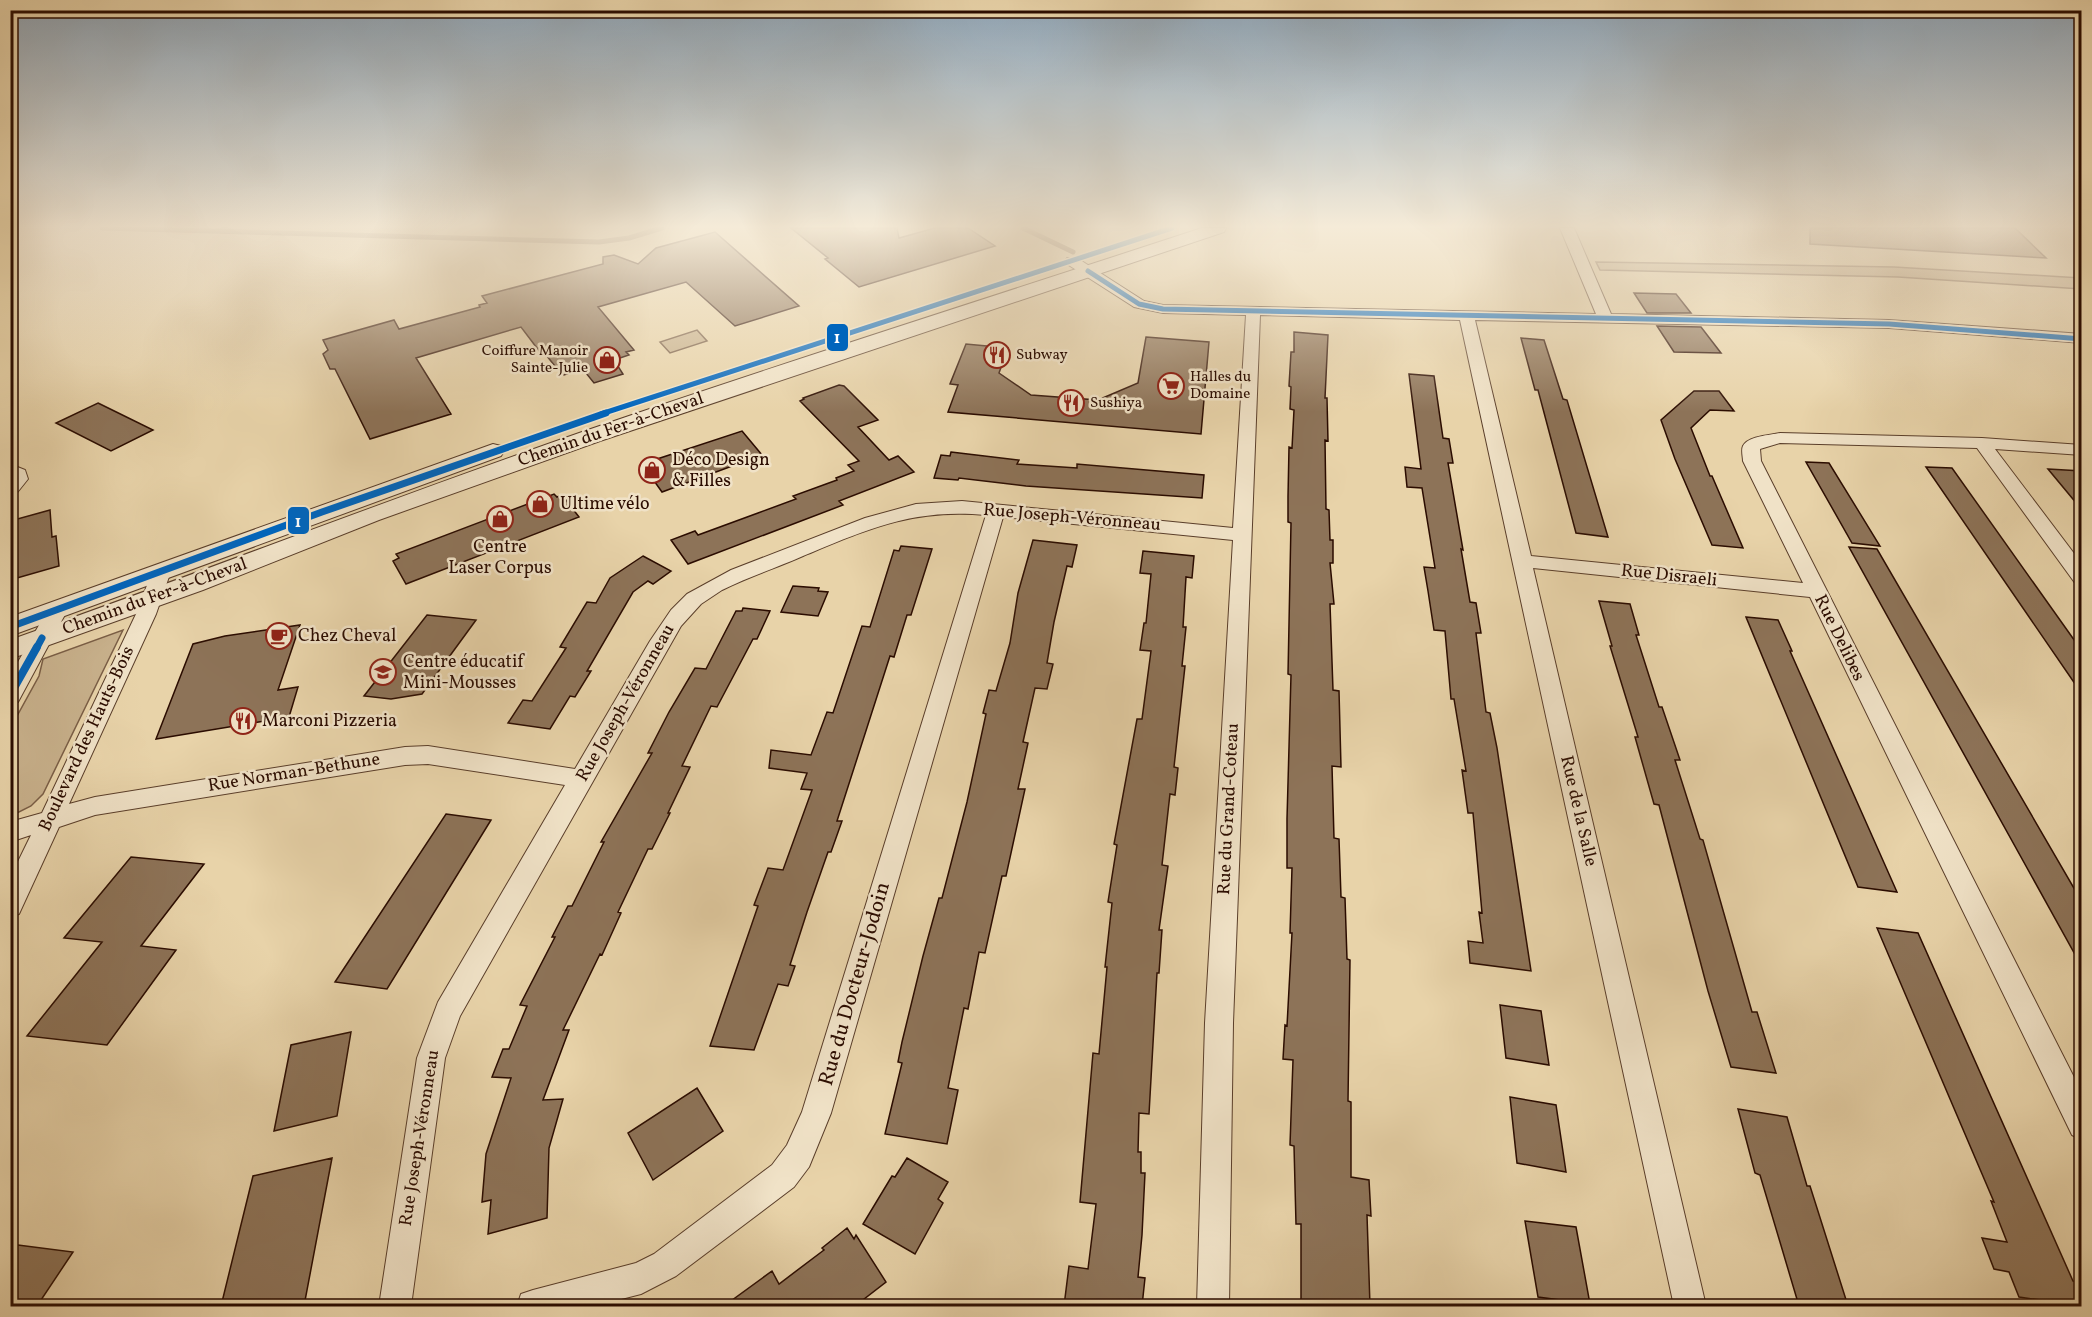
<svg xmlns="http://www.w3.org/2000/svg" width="2092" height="1317" font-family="Vollkorn,serif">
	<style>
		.green { fill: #c8b18c; stroke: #7a5e46; stroke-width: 1.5 }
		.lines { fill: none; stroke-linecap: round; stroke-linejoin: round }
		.stream { stroke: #765b43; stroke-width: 5 }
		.building { fill: #8d7358; stroke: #2b0c00; stroke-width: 1.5 }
		.minor-casing { stroke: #5a3e2a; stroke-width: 2 }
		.tertiary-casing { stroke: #5a3e2a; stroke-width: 2 }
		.minor { fill: #f0e2c7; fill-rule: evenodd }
		.tertiary { fill: #f0e2c7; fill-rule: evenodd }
		.bus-1-far2-casing { stroke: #f0e2c7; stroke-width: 8 }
		.bus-1-far1-casing { stroke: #f0e2c7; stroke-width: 10 }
		.bus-1-casing { stroke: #f0e2c7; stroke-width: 13 }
		.bus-1-far2 { stroke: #0065bd; stroke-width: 5 }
		.bus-1-far1 { stroke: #0065bd; stroke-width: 7 }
		.bus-1 { stroke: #0065bd; stroke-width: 8 }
		.labels { text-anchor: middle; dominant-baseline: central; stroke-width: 5; stroke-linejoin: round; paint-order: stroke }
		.far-poi-label { font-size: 15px; fill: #2b0c00; stroke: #f0e2c7; text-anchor: start }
		.street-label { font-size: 18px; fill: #2b0c00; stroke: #f0e2c7 }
		.poi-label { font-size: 18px; fill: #2b0c00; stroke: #f0e2c7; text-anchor: start }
		.near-street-label { font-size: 21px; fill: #2b0c00; stroke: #f0e2c7 }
		.line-badge { stroke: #f0e2c7; stroke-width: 2 }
		.badge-label { font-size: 16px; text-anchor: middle; font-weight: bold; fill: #fff }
	</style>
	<rect width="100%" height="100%" fill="#e8d3a9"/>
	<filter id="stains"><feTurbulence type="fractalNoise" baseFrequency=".00333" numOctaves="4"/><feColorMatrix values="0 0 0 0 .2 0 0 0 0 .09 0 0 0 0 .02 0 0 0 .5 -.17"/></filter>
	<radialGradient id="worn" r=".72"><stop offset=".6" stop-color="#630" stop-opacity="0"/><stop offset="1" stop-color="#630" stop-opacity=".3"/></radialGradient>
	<path class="green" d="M1596 262 1894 267 2081 278V289L1898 277 1600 270Z
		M697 330 707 341 670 353 660 342Z
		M123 630 43 794 31 806 11 816V727L39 676 43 659Z"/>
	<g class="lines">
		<path class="stream" d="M102 228 599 242 629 238 662 228
			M1023 228 1073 252"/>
	</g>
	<path class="building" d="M791 228H897L899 238 935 228H968L995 246 859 287 825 259 828 258Z
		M1810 228H2015L2046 258 1810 244Z
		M715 232 799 306 735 326 686 282 598 307 634 350 626 352 629 355 614 360 623 374 594 383 586 373H583L579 370 564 375 559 371 546 355 543 356 521 327 416 358 451 414 370 439 335 369H330L323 354 328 350 323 340 394 320 399 329 480 307 479 305 487 303 482 296 603 264V257L614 255 638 264 656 248Z
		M1634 293 1676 294 1691 313H1647Z
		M1657 326 1701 327 1721 353 1674 352Z
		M1294 332 1328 335 1325 398H1327L1328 441 1325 440 1326 509 1329 510 1330 540H1333V563H1330L1334 604H1330L1333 690 1339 691 1341 767 1332 766 1334 838 1339 839 1341 897 1345 898 1347 959 1350 960 1348 1101 1351 1102V1177L1369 1180 1371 1216 1367 1215 1370 1306H1324L1301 1302V1224H1296L1294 1146 1290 1145 1293 1060 1283 1059 1285 1025 1287 1026 1292 933H1290L1292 868H1287V819L1291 675 1288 674 1291 523 1288 522V497L1289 447 1292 448 1294 410 1290 409 1291 387 1289 386 1291 352H1294Z
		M1146 337 1209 342 1201 434 948 412 958 385 950 384 966 344 1008 348 999 373 1031 395 1098 400 1138 383Z
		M1521 338 1544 340 1563 399 1567 400 1608 537 1576 533 1538 390H1535Z
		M1409 374 1434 376 1443 438 1449 439 1453 463H1448L1463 550 1461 549 1470 602 1476 603 1481 633H1476L1486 712 1490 713 1497 748 1531 971 1470 963 1468 941 1483 943 1479 912 1482 913 1473 813H1468L1462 770 1466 771 1454 699H1451L1445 631 1434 630 1428 591 1424 567 1435 568 1422 488 1407 487 1405 467 1421 469Z
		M839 385 844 386 878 420 858 427 889 460 898 456 914 472 839 501 843 505 688 564 671 540 695 531 698 535 758 513 796 499 793 496 837 480 836 478 854 471 848 465 859 461 800 401 804 399 803 398Z
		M1694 391H1719L1734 411 1710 410 1691 428 1710 476H1712L1743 548 1712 545 1675 459 1661 420Z
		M98 403 153 430 111 451 56 423Z
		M742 431 762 455 662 492 642 464Z
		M951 452 1019 460 1017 464 1077 468V464L1204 475 1202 498 1026 486 959 478 958 480 934 478 941 455 950 456Z
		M1806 462 1829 463 1880 546 1852 543Z
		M1926 467 1952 468 2082 651V694Z
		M2048 469 2082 471V510Z
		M554 494 557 497 562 495 579 517 406 584 393 561 399 558 396 554Z
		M50 510 52 537 56 536 59 566 10 580V521Z
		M1033 540 1077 545 1072 567 1067 566 1054 622 1047 663 1053 664 1047 689 1035 688 1023 742 1028 743 1018 789H1025L1006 876H1002L985 953 979 952 968 1009 964 1008 948 1088 958 1090 947 1144 885 1134 902 1063 898 1062 902 1042 923 956 939 898H942L967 802 986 714 983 713 989 690 996 691 1010 643 1018 593Z
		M901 546 932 549 911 615H907L894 657 890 656 837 821H842L831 852H828L807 912 790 965 795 966 788 986 778 984 754 1050 710 1046 758 906 754 905 768 868 783 870 812 790 801 789 807 773 769 768 771 750 811 755 827 712 833 713 862 626 870 627 894 550 899 551Z
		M1849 547 1877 549 2082 902V967Z
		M1143 551 1194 556 1192 578 1186 577 1183 627H1186L1182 666H1185L1174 767 1178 768 1175 795 1170 794 1162 865 1168 866 1159 930H1162L1159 973H1157L1149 1114 1139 1113 1138 1152H1141V1173H1145L1142 1235 1138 1277 1145 1278 1142 1306H1064L1069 1266 1088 1269 1096 1204 1080 1202 1093 1053 1099 1054 1107 967H1105L1112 903 1108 902 1117 845 1114 844 1137 719H1142L1151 651 1140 650 1144 623H1146L1151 574 1140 573Z
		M643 556 671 571 653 584 648 581 633 592 587 671H591L575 697 570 696 550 729 508 723 523 700 532 701 566 648 560 647 587 602 596 603 610 578Z
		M793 586 819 588 818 591 828 592 818 616 781 612Z
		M1599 601 1630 604 1639 635H1636L1659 707H1662L1680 760H1675L1700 839 1703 840 1752 1012H1757L1776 1073 1731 1067 1708 991 1659 805 1654 804 1635 737H1638L1610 646H1612Z
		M743 608 770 611 757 639H753L717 707 711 706 682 766 690 767 668 813H670L652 849H648L618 912 621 913 602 955 600 954 563 1030H569L543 1100 563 1099 549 1148 547 1218 488 1234 491 1200 482 1202 486 1154 511 1078 492 1077 503 1049H509L527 1006 520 1005 555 937H552L568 906H572L604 842H601L652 753H648L669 712 695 668 706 669 736 611H742Z
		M427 615 476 620 422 694 391 699 364 696Z
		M1746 617 1778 620 1792 651H1790L1897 892 1858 887Z
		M300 625 278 690 298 687 289 717 156 739 193 644 225 636Z
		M446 814 491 820 387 989 335 982Z
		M131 857 204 864 141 946 176 950 107 1045 27 1036 102 942 64 938Z
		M1877 928 1918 933 2073 1281 2082 1282V1306L2019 1297 2009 1272 1994 1269 1982 1238 2007 1242 1991 1201 1994 1202Z
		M1500 1005 1541 1011 1549 1065 1506 1058Z
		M351 1032 337 1116 274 1131 291 1045Z
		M697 1088 723 1131 653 1180 628 1133Z
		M1510 1097 1556 1105 1566 1172 1517 1163Z
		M1738 1109 1787 1117 1807 1186H1810L1848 1306H1799L1760 1175 1755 1173Z
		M332 1158 304 1306H221L253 1176Z
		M907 1158 948 1182 938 1199 943 1203 915 1254 863 1224 892 1176 895 1177Z
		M1525 1221 1576 1227 1590 1304 1538 1297Z
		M847 1228 854 1239 856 1235 886 1282 855 1306H724L772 1271 779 1284 824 1250 822 1248Z
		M10 1244 73 1252 37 1306H10Z"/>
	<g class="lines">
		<defs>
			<path id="minor" d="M1560 228H1574L1611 314 1889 320 2082 334V343L1889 328 1475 320 1531 556 1803 583 1743 461C1743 457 1741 450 1743 446 1748 436 1770 435 1780 433L1982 438 2082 445V455L1995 449 2082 564V584L2075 583 1977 448 1780 443 1760 449 1761 461 2082 1093V1140L2072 1135 1810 597 1533 568 1706 1306H1674L1460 320 1260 315 1233 1023 1229 1306H1197L1205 1023 1233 540 1003 517 831 1113 809 1167 794 1187 676 1276 641 1294 594 1306H517L521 1294 533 1290 636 1263 654 1254 772 1165 787 1145 802 1112 986 515C913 508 868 529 803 556 776 568 748 577 722 590L701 604 681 626 460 1016 445 1058 411 1306H379L417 1058 438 1002 565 785 428 764 405 765 95 815 59 827 19 914 10 917V878L31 835 10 842V822L42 813 136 614 154 567 161 565 168 567 171 571 156 614 69 804 95 797 405 747 428 746 575 769 650 641 671 610 687 594 731 570 865 518 916 504 962 501 1233 528 1246 315 1163 313 1134 307 1067 264 1065 261 1067 258H1077L1144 301 1163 305 1596 314Z
				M10 464 25 470 28 479 16 494 10 495Z
				M58 602 65 604 68 609 18 702 10 704V676L51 604Z"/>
			<path id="tertiary" d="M1202 228H1226L1224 232 600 441 379 520 203 590 10 659V640C202 572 390 499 582 432 788 361 995 296 1202 228Z
				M493 444 501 446 504 451 501 456 10 636V617Z"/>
		</defs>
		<use href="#minor" class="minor-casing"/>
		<use href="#tertiary" class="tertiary-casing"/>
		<use href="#minor" class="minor"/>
		<use href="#tertiary" class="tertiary"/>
		<defs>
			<path id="bus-1-far2" d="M1088 271 1139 304 1163 309 1889 324 2082 339
				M601 414 1172 228"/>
			<path id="bus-1-far1" d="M10 627 322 512 606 413
				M36 649 42 638"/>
			<path id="bus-1" d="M10 695 37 647"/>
		</defs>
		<use href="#bus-1-far2" class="bus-1-far2-casing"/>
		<use href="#bus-1-far1" class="bus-1-far1-casing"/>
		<use href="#bus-1" class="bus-1-casing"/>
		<use href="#bus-1-far2" class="bus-1-far2"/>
		<use href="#bus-1-far1" class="bus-1-far1"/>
		<use href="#bus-1" class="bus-1"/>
	</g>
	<linearGradient id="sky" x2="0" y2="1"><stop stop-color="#8ea5b8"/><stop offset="0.55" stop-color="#f5ebd8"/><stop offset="1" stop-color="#f5ebd8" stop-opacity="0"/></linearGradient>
	<rect width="2092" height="412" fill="url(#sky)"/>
	<defs>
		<symbol id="restaurant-ring" viewBox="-11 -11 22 22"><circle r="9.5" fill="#f0e2c7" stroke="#8f2418" stroke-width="1.5"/><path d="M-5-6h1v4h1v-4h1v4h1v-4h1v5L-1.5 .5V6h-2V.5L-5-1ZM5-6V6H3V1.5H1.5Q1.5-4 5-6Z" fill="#8f2418"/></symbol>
		<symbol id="shop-ring" viewBox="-11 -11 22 22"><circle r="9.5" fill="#f0e2c7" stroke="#8f2418" stroke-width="1.5"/><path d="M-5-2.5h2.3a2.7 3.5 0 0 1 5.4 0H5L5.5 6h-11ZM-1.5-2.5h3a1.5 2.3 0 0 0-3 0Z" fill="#8f2418"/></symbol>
		<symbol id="supermarket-ring" viewBox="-11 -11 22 22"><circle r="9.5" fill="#f0e2c7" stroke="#8f2418" stroke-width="1.5"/><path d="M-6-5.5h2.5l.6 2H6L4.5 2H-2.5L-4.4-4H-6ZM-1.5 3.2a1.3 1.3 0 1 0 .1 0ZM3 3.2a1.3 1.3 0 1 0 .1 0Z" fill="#8f2418"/></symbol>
		<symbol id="cafe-ring" viewBox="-11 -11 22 22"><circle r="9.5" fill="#f0e2c7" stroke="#8f2418" stroke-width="1.5"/><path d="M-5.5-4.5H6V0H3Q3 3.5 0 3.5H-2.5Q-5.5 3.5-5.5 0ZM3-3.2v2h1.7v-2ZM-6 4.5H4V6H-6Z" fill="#8f2418"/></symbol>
		<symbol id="school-ring" viewBox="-11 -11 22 22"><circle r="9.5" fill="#f0e2c7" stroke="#8f2418" stroke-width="1.5"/><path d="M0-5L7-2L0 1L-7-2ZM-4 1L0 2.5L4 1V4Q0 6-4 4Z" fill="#8f2418"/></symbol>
	</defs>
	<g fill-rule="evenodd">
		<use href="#restaurant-ring" x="982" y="340" width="30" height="30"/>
		<use href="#shop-ring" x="592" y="345" width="30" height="30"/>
		<use href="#supermarket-ring" x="1156" y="371" width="30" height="30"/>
		<use href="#restaurant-ring" x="1056" y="388" width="30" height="30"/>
		<use href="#shop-ring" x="637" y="455" width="30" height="30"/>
		<use href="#shop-ring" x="525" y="489" width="30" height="30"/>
		<use href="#shop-ring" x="485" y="504" width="30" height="30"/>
		<use href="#cafe-ring" x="264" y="621" width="30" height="30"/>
		<use href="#school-ring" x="368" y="657" width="30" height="30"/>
		<use href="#restaurant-ring" x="228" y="706" width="30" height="30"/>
	</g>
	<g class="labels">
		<g class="far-poi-label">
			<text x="588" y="351" text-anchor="end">Coiffure Manoir<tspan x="588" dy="17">Sainte-Julie</tspan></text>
			<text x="1016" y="355">Subway</text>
			<text x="1190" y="377">Halles du<tspan x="1190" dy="17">Domaine</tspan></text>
			<text x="1090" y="403">Sushiya</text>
		</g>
		<g class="street-label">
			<text transform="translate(611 430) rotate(-19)">Chemin du Fer-à-Cheval</text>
			<text transform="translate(1072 518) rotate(5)">Rue Joseph-Véronneau</text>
			<text transform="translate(1669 576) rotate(6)">Rue Disraeli</text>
			<text transform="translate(155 597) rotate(-20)">Chemin du Fer-à-Cheval</text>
			<text transform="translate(1839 638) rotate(64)">Rue Delibes</text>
			<text transform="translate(626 703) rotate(-60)">Rue Joseph-Véronneau</text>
			<text transform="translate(87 739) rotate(-65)">Boulevard des Hauts-Bois</text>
			<text transform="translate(294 773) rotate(-9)">Rue Norman-Bethune</text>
			<text transform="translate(1229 809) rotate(-87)">Rue du Grand-Coteau</text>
			<text transform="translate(1578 811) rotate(77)">Rue de la Salle</text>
			<text transform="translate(420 1138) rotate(-81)">Rue Joseph-Véronneau</text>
		</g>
		<g class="poi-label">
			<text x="672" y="460">Déco Design<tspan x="672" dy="21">&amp; Filles</tspan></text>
			<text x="560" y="504">Ultime vélo</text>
			<text x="500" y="547" text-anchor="middle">Centre<tspan x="500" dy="21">Laser Corpus</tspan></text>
			<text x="298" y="636">Chez Cheval</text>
			<text x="403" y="662">Centre éducatif<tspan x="403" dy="21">Mini-Mousses</tspan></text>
			<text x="262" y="721">Marconi Pizzeria</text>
		</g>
		<g class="near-street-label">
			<text transform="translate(855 984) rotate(-74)">Rue du Docteur-Jodoin</text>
		</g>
	</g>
	<g class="line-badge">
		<rect x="826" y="323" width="23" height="29" rx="6" fill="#0065bd"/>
		<rect x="287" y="506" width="23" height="29" rx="6" fill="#0065bd"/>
	</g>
	<g class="badge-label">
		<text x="837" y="343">1</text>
		<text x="298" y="527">1</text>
	</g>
	<rect width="2092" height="1317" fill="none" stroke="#e8d3a9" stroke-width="36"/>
	<rect x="12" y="12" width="2068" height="1293" fill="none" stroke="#2b0c00" stroke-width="3"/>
	<rect x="18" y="18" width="2056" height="1281" fill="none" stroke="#2b0c00" stroke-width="1.5"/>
	<rect width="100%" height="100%" filter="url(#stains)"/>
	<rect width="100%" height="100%" fill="url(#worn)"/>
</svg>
